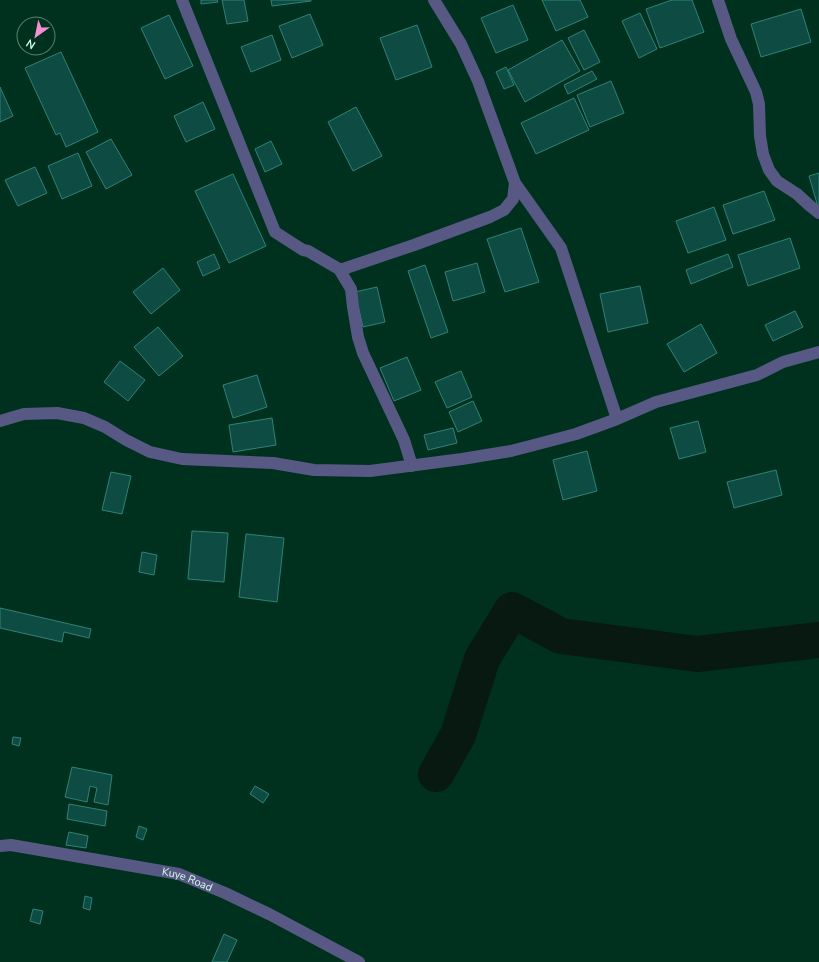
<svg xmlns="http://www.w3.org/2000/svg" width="819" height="962" font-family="'Nunito Sans',sans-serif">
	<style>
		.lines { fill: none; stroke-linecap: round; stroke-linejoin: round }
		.river { stroke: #071910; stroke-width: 36 }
		.building { fill: #0d4b43; stroke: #2f8376 }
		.minor { stroke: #575984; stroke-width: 12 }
		.tertiary { stroke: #575984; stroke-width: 12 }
		.labels { text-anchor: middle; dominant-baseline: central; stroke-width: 3; stroke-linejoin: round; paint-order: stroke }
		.street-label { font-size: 11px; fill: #d4fde7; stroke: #00311e }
	</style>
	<rect width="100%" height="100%" fill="#00311e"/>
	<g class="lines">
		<path class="river" d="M436 774 458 735 482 659 512 610 561 636 697 654 819 640"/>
	</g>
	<path class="building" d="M201 0H217L218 2 201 4Z
		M222 0H244L248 21 227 24Z
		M271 0H311V1L272 6Z
		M542 0H580L588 17 556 31Z
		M672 0H692L704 32 660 48 646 9Z
		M513 5 528 40 496 53 481 18Z
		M801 9 811 42 761 57 751 24Z
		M640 13 657 49 639 58 622 21Z
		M310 14 323 45 292 58 279 26Z
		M169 15 193 66 165 79 141 28Z
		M417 25 432 67 396 80 380 38Z
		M584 30 600 62 584 70 568 38Z
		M272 35 281 60 251 72 241 47Z
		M562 40 580 71 525 102 508 70Z
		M61 52 98 132 66 147 60 133 56 135 25 68Z
		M506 67 514 85 504 89 496 72Z
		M592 71 597 79 568 94 564 85Z
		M611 81 624 113 590 127 577 95Z
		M0 87 13 116 0 122Z
		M574 98 589 130 536 154 521 123Z
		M203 102 215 129 186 142 174 116Z
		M356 107 382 156 353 171 328 122Z
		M111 139 132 175 106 189 86 152Z
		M271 141 282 164 265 172 255 149Z
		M78 153 92 186 62 199 48 166Z
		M35 167 47 193 18 206 5 180Z
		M819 173V207H818L809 176Z
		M233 174 266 246 229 263 195 191Z
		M764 191 775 220 733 234 723 205Z
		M714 207 726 240 688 253 676 221Z
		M521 228 539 282 505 292 487 239Z
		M790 238 800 268 748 286 738 255Z
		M214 254 220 268 203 276 197 262Z
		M728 254 733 267 691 284 686 270Z
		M477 263 485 292 453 301 445 272Z
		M425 265 448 332 431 338 408 271Z
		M163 268 180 290 151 314 133 292Z
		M640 286 648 323 608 332 600 294Z
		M377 287 385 322 363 327 355 292Z
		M795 311 803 327 773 341 765 325Z
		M701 324 717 353 684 372 667 344Z
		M158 327 183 356 159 376 134 347Z
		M407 357 421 390 394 401 380 368Z
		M120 361 145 380 128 401 104 382Z
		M461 371 472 397 447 408 435 382Z
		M257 375 267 407 233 418 223 385Z
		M473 401 482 421 458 432 449 412Z
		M272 418 276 445 233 452 229 425Z
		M698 421 706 452 679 459 670 428Z
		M453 428 457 443 428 450 424 435Z
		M587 451 597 491 563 500 553 460Z
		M776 470 782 495 734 508 727 482Z
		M111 472 131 476 122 514 102 510Z
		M192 531 228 533 224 582 188 579Z
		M246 534 284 538 277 602 239 597Z
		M142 552 157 555 154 575 139 572Z
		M0 608 91 629 89 638 64 632 62 642 0 628Z
		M13 737 21 738 19 746 12 744Z
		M72 767 112 775 108 805 94 802 97 788 90 786 87 802 65 797Z
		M255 786 269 794 263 803 250 794Z
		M69 804 107 811 105 826 67 819Z
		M139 826 147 829 143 840 136 837Z
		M69 832 88 836 86 848 66 845Z
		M85 896 92 898 90 910 83 908Z
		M33 909 43 911 40 924 30 921Z
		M224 934 237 940 227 962H212Z"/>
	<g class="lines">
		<path class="minor" d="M182 0 275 232 303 250 308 251 339 269 351 289 353 307 358 337 363 353 404 440 412 466
			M718 0 731 39 756 92 759 104 760 136 763 154 769 170 777 181 797 194 809 205 819 213
			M515 183 561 248 617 419
			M339 269H343L414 245 490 217 504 210 513 199 515 183 478 81 461 44 434 0
			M0 421 24 414 57 413 84 418 105 427 126 440 150 452 182 459 273 463 314 470 370 471 462 459 511 451 576 434 617 419 656 402 757 375 783 362 819 352"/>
		<path class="tertiary" id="s1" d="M0 846 11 845 179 874 225 893 269 914 359 962"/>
	</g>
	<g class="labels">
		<g class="street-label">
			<text stroke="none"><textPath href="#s1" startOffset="191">Kuye Road</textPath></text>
		</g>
	</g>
	<g transform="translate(36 36) rotate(213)"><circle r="19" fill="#00311e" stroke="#55836e"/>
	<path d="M0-3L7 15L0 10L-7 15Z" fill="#f591d2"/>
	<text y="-6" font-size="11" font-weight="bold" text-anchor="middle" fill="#d4fde7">N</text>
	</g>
</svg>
